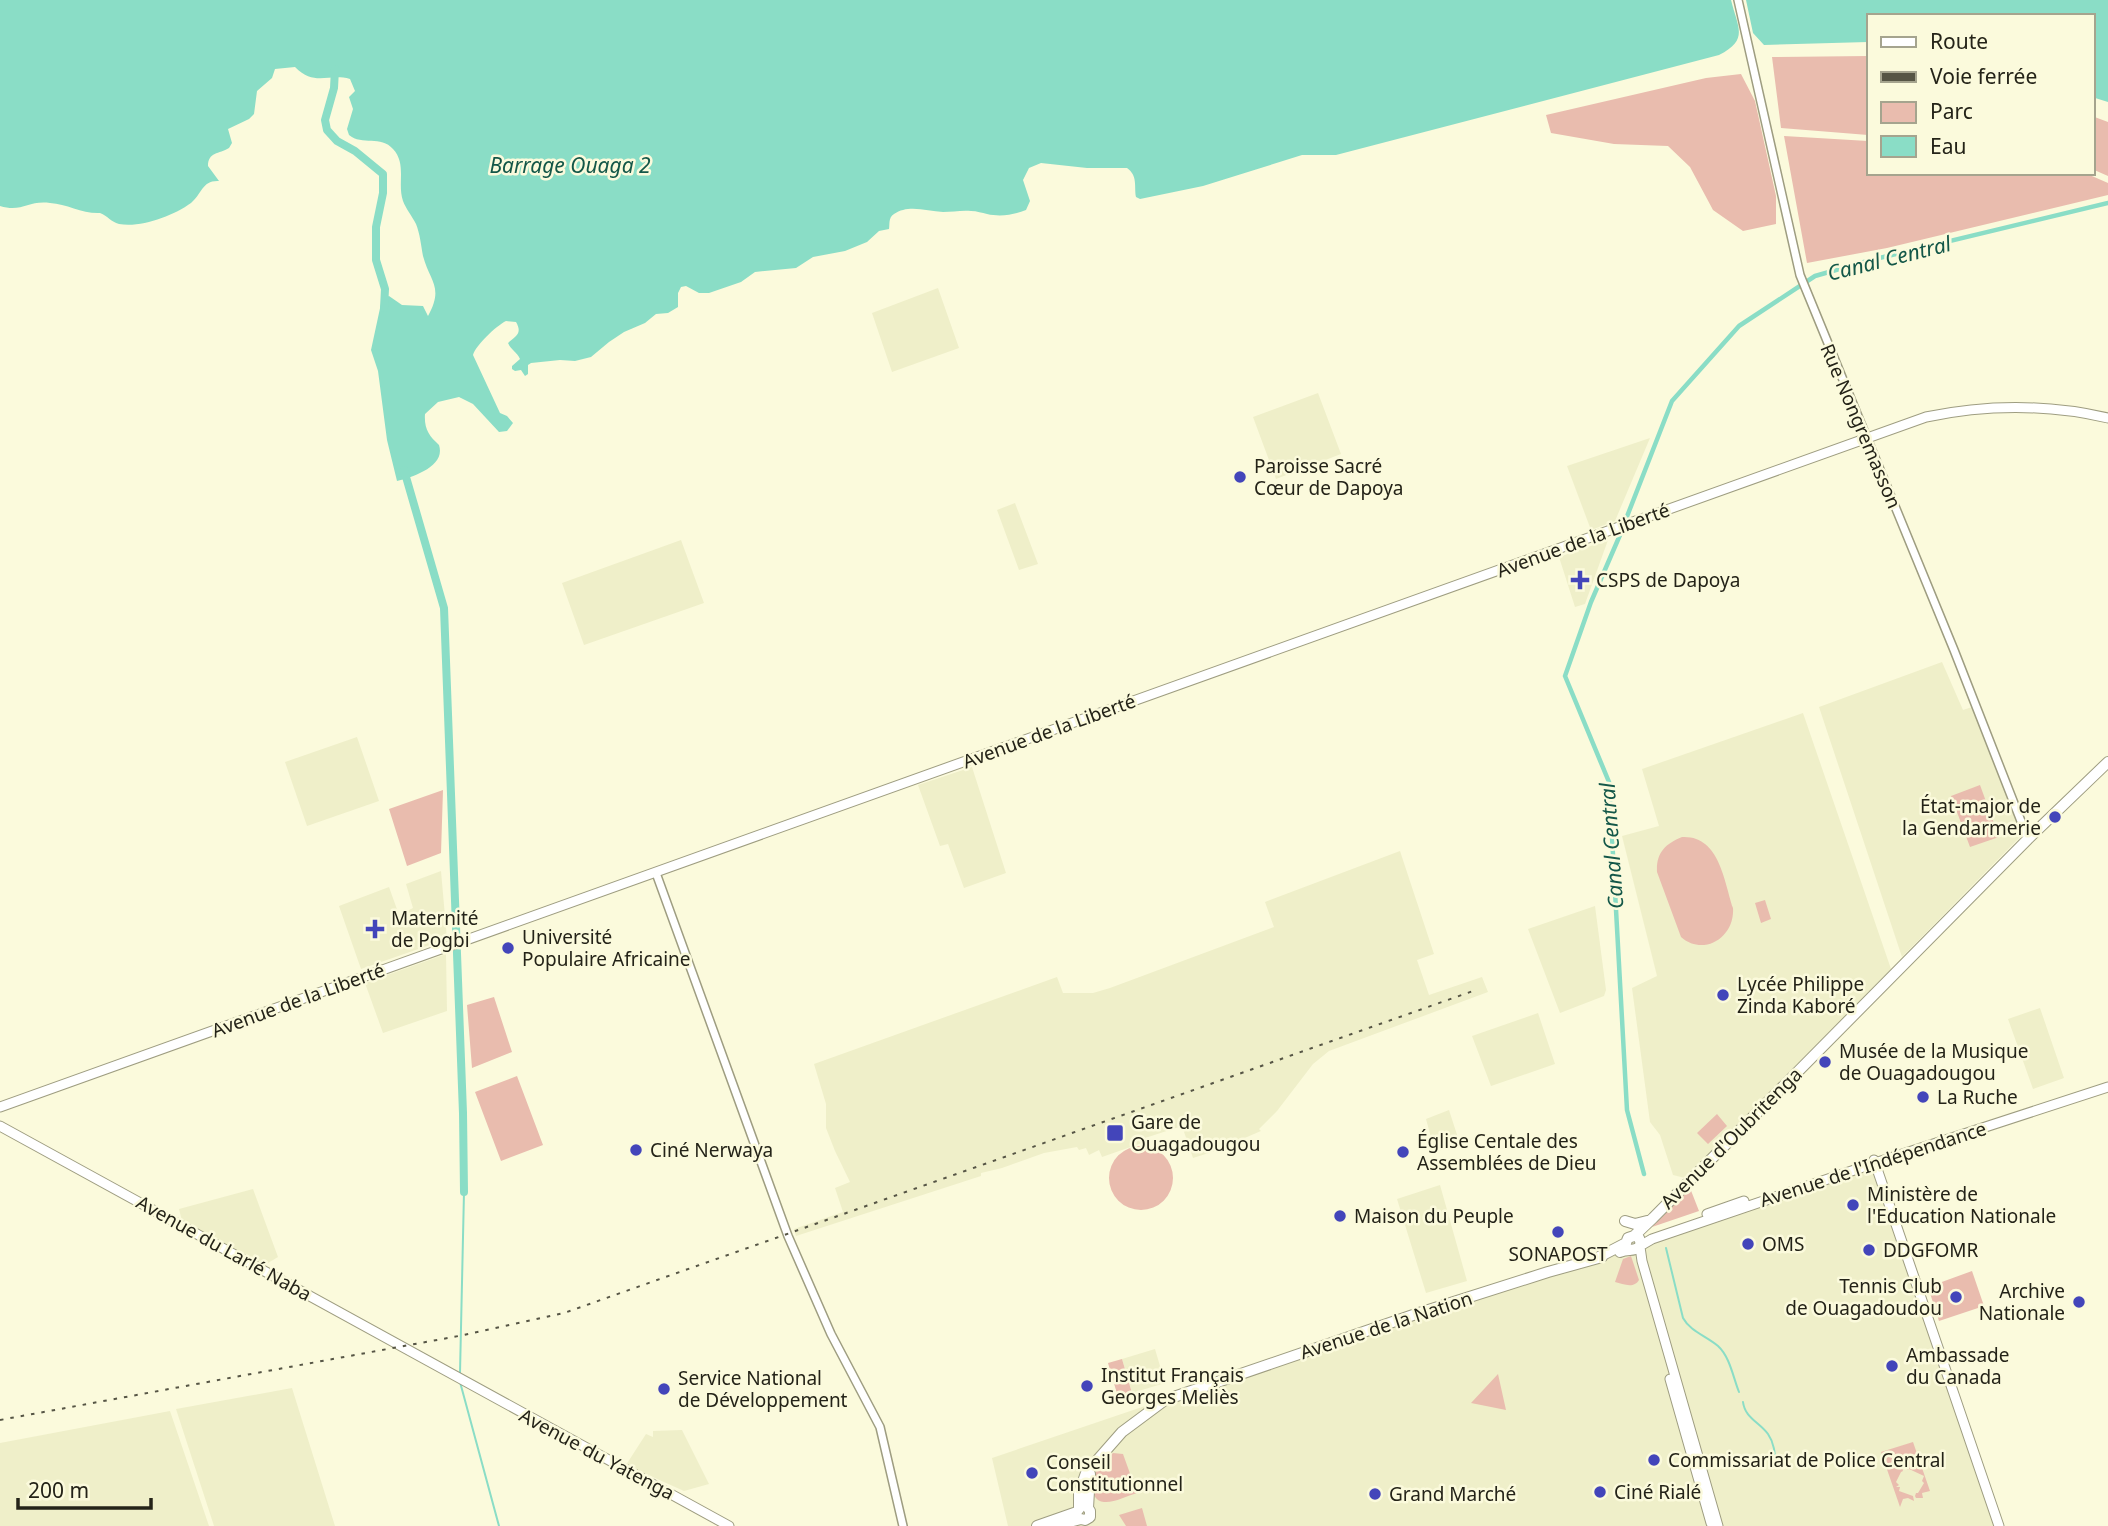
<svg xmlns="http://www.w3.org/2000/svg" width="2108" height="1526" font-family="'Noto Sans',sans-serif">
	<style>
		.built { fill: #efefc9 }
		.green { fill: #e9bcae }
		.water { fill: #8addc6 }
		.lines { fill: none; stroke-linecap: round; stroke-linejoin: round }
		.stream { stroke: #8addc6; stroke-width: 2 }
		.canal { stroke: #8addc6; stroke-width: 4.5 }
		.river { stroke: #8addc6; stroke-width: 8 }
		.minor-casing { stroke: #9e9d81; stroke-width: 10 }
		.major-casing { stroke: #9e9d81; stroke-width: 11 }
		.highway-casing { stroke: #9e9d81; stroke-width: 12 }
		.minor { stroke: #fff; stroke-width: 7 }
		.major { stroke: #fff; stroke-width: 9 }
		.highway { stroke: #fff; stroke-width: 10 }
		.rail { stroke: #565545; stroke-width: 2; stroke-dasharray: 3.5 7; stroke-linecap: butt }
		.poi-dot { fill: #4345ba; stroke: #fbfadc; stroke-width: 2.5 }
		.labels { text-anchor: middle; dominant-baseline: central; stroke-width: 5; stroke-linejoin: round; paint-order: stroke }
		.street-label { font-size: 19px; fill: #242318; stroke: #fbfadc }
		.poi-label { font-size: 19px; fill: #242318; stroke: #fbfadc; text-anchor: start }
		.water-label { font-size: 21px; font-style: italic; fill: #135748; stroke: #fbfadc }
	</style>
	<rect width="100%" height="100%" fill="#fbfadc"/>
	<path class="built" d="M938 288 959 348 892 372 872 313Z
		M1318 393 1341 454 1276 479 1253 417Z
		M1650 438 1615 521 1591 530 1567 466Z
		M1015 503 1038 564 1019 570 997 510Z
		M681 540 704 603 584 645 562 583Z
		M1608 540 1585 604 1575 607 1559 557Z
		M1942 662 1963 710 1972 707 2022 835 1902 957 1819 707Z
		M1803 713 1891 969 1685 1178 1673 1175 1660 1135 1650 1122 1632 988 1657 976 1622 836 1659 826 1642 769Z
		M357 737 379 801 307 826 285 762Z
		M972 767 1006 873 964 888 948 844 940 846 918 785Z
		M1400 851 1434 954 1417 960 1429 995 1482 977 1488 992 1329 1051 1313 1064 1277 1111 1259 1129 1261 1131 1212 1152 1193 1158 1182 1126 1142 1139V1143L1102 1157 1099 1150 1089 1155 1086 1148 1079 1150 1077 1147 1044 1153 1002 1168 981 1173V1176L796 1236 794 1229 843 1212 835 1188 850 1182 835 1151 826 1128V1104L814 1064 1057 977 1063 993H1093L1110 988 1274 927 1265 902Z
		M441 871 447 939 361 969 339 906 389 887 399 915 413 908 406 884Z
		M1595 906 1606 990 1604 996 1560 1013 1528 929Z
		M446 954 447 1011 383 1033 365 983Z
		M2040 1008 2064 1078 2033 1089 2008 1019Z
		M1538 1013 1555 1064 1491 1086 1472 1036Z
		M1449 1110 1460 1144 1435 1152 1426 1119Z
		M1875 1163 1999 1526H1008L992 1458 1375 1328 1640 1246Z
		M1440 1185 1467 1281 1426 1293 1397 1199Z
		M253 1189 278 1257 263 1266 182 1221 179 1209Z
		M1155 1349 1165 1383 1132 1393 1122 1359Z
		M292 1388 335 1526H214L176 1409Z
		M170 1411 209 1526H0V1443Z
		M682 1430 709 1484 684 1491 626 1465 646 1434 653 1437V1431Z"/>
	<path class="green" d="M1868 56V135L1781 128 1772 57Z
		M1741 74 1755 101 1776 196V224L1743 231 1713 210 1690 167 1668 146 1614 144 1551 133 1546 115 1706 78Z
		M2092 116 2108 122V176L2092 169Z
		M1784 136 1868 141V173H2085L2108 183V195L1887 248 1807 263Z
		M1980 785 1999 837 1970 847 1951 796Z
		M443 790 441 853 407 866 389 809Z
		M1682 837C1719 835 1724 880 1733 908 1735 937 1704 957 1681 937L1657 872C1656 853 1665 844 1682 837Z
		M1765 900 1771 919 1761 923 1755 903Z
		M494 997 512 1052 472 1068 467 1005Z
		M517 1076 543 1145 501 1161 475 1092Z
		M1717 1114 1727 1126 1708 1144 1697 1133Z
		M1109 1178a32 32 0 1 1 64 0a32 32 0 1 1-64 0Z
		M1690 1188 1699 1211 1652 1227 1690 1189Z
		M1631 1256 1639 1280C1634 1289 1623 1284 1615 1282L1623 1259Z
		M1972 1271 1984 1306 1939 1321 1928 1287Z
		M1122 1359 1132 1393 1118 1397 1108 1363Z
		M1498 1374 1506 1410 1471 1403Z
		M1913 1442 1930 1491 1922 1493 1923 1498H1916L1915 1496 1916 1493H1918L1924 1483 1922 1481 1924 1476 1909 1469 1907 1470 1906 1467 1910 1459 1901 1454 1895 1464 1902 1468 1903 1471 1901 1472 1896 1482 1899 1485 1896 1487H1900L1899 1491 1913 1496 1914 1501 1908 1498 1903 1499 1900 1507 1881 1452Z
		M1113 1453 1123 1454 1137 1493C1127 1496 1114 1503 1104 1502 1089 1501 1092 1479 1097 1469 1101 1464 1108 1458 1113 1453Z
		M1142 1508 1147 1526H1126L1119 1515Z"/>
	<path class="water" d="M0 0H1731C1738 28 1749 40 1719 55L1336 155H1302L1203 186 1140 199 1136 197C1134 186 1138 176 1127 168H1087L1041 163 1029 168 1023 180 1030 201 1026 210C1014 215 1000 217 987 214 982 213 977 211 971 211 962 210 952 212 943 212 927 211 908 204 894 214 888 218 890 224 889 229L879 231 867 242 845 251 813 257 796 268 755 272 741 282 709 293H699L686 286 681 287 678 293V307L668 313 656 314 645 323 624 332 609 342 591 357 575 361 560 360 531 363 528 365V374L525 376 521 370 515 371 512 369V366L520 359C517 352 511 350 508 343 515 336 523 334 516 322L506 321C496 326 476 345 473 355L500 413 507 416 513 423 507 431 499 432 473 404 459 397 438 402 425 414C424 429 429 436 439 445 446 466 413 477 397 481L387 440 378 371 371 350 382 299 389 296 402 305 423 306 428 316C444 287 430 282 423 256 421 245 420 234 416 224 412 216 406 209 403 201 397 184 407 164 393 149 381 135 362 146 349 135L347 129 353 109 349 97 355 91 350 79C328 73 315 87 295 67L275 69 272 78 257 91 254 114 249 119 228 129 232 143 229 148C219 154 208 152 208 166L219 181C202 180 202 194 191 203 173 216 141 228 119 224 111 222 108 216 100 213 83 214 67 204 50 203 28 200 22 213 0 206Z
		M1746 0H2108V102L2092 97V16H1868V42L1764 45 1753 33Z"/>
	<g class="lines">
		<path class="stream" d="M1738 1139 1763 1113
			M1666 1248 1683 1318C1690 1331 1706 1336 1718 1346 1730 1357 1733 1377 1739 1392
			M460 1373 464 1192
			M460 1382 499 1526
			M1743 1402C1745 1418 1759 1422 1768 1434 1775 1444 1775 1456 1776 1468"/>
		<path class="canal" d="M1626 519 1672 401 1739 326 1815 276 1871 260 2108 203
			M1620 535 1591 602 1565 676 1609 782 1627 1110 1644 1174"/>
		<path class="river" d="M335 69 334 88 325 120 327 130 337 141 355 151 383 174V193L376 227V260L385 289 384 308
			M404 470 444 608 463 1113 464 1192"/>
		<defs>
			<path id="minor" d="M1738 0 1800 275 1954 650 2028 839
				M656 873 788 1236 831 1334 880 1427 903 1526"/>
			<path id="major" d="M0 1107 1926 417C1988 404 2047 404 2108 418
				M0 1126 729 1526
				M1874 1160 1999 1526
				M1707 1214 1744 1201
				M1640 1246 1652 1239 1875 1163 2108 1087
				M1640 1247 1642 1261 1718 1526
				M1670 1379 1711 1523"/>
			<path id="highway" d="M1625 1221 1635 1224 1647 1221
				M1620 1252C1627 1249 1633 1251 1638 1248L1641 1244 1639 1238
				M1597 1258 1626 1243 1628 1238 1634 1236 1653 1218 2028 839 2108 762
				M1079 1509V1493L1086 1473 1122 1432 1165 1400 1416 1314 1548 1272 1602 1257
				M1037 1526 1077 1512
				M1053 1526 1081 1519 1085 1520 1090 1517V1511L1088 1508 1090 1474"/>
		</defs>
		<use href="#minor" class="minor-casing"/>
		<use href="#major" class="major-casing"/>
		<use href="#highway" class="highway-casing"/>
		<use href="#minor" class="minor"/>
		<use href="#major" class="major"/>
		<use href="#highway" class="highway"/>
		<path class="rail" d="M0 1420 464 1335 564 1313 1473 991"/>
	</g>
	<g class="poi-dot">
		<circle cx="1240" cy="477" r="7"/>
		<path d="M1576.5 569.5h7v7h7v7h-7v7h-7v-7h-7v-7h7z"/>
		<circle cx="2055" cy="817" r="7"/>
		<path d="M371.5 918.5h7v7h7v7h-7v7h-7v-7h-7v-7h7z"/>
		<circle cx="508" cy="948" r="7"/>
		<circle cx="1723" cy="995" r="7"/>
		<circle cx="1825" cy="1062" r="7"/>
		<circle cx="1923" cy="1097" r="7"/>
		<rect x="1106" y="1124" width="18" height="18" rx="3.5"/>
		<circle cx="636" cy="1150" r="7"/>
		<circle cx="1403" cy="1152" r="7"/>
		<circle cx="1853" cy="1205" r="7"/>
		<circle cx="1340" cy="1216" r="7"/>
		<circle cx="1558" cy="1232" r="7"/>
		<circle cx="1748" cy="1244" r="7"/>
		<circle cx="1869" cy="1250" r="7"/>
		<circle cx="1956" cy="1297" r="7"/>
		<circle cx="2079" cy="1302" r="7"/>
		<circle cx="1892" cy="1366" r="7"/>
		<circle cx="1087" cy="1386" r="7"/>
		<circle cx="664" cy="1389" r="7"/>
		<circle cx="1654" cy="1460" r="7"/>
		<circle cx="1032" cy="1473" r="7"/>
		<circle cx="1600" cy="1492" r="7"/>
		<circle cx="1375" cy="1494" r="7"/>
	</g>
	<g class="labels">
		<g class="street-label">
			<text transform="translate(1861 426) rotate(67)">Rue Nongremasson</text>
			<text transform="translate(1583 540) rotate(-20)">Avenue de la Liberté</text>
			<text transform="translate(1049 731) rotate(-20)">Avenue de la Liberté</text>
			<text transform="translate(298 1000) rotate(-20)">Avenue de la Liberté</text>
			<text transform="translate(1731 1138) rotate(-45)">Avenue d'Oubritenga</text>
			<text transform="translate(1873 1164) rotate(-18)">Avenue de l'Indépendance</text>
			<text transform="translate(224 1248) rotate(29)">Avenue du Larlé Naba</text>
			<text transform="translate(1386 1325) rotate(-18)">Avenue de la Nation</text>
			<text transform="translate(597 1454) rotate(28)">Avenue du Yatenga</text>
		</g>
		<g class="poi-label">
			<text x="1254" y="466">Paroisse Sacré<tspan x="1254" dy="22">Cœur de Dapoya</tspan></text>
			<text x="1596" y="580">CSPS de Dapoya</text>
			<text x="2041" y="806" text-anchor="end">État-major de<tspan x="2041" dy="22">la Gendarmerie</tspan></text>
			<text x="391" y="918">Maternité<tspan x="391" dy="22">de Pogbi</tspan></text>
			<text x="522" y="937">Université<tspan x="522" dy="22">Populaire Africaine</tspan></text>
			<text x="1737" y="984">Lycée Philippe<tspan x="1737" dy="22">Zinda Kaboré</tspan></text>
			<text x="1839" y="1051">Musée de la Musique<tspan x="1839" dy="22">de Ouagadougou</tspan></text>
			<text x="1937" y="1097">La Ruche</text>
			<text x="1131" y="1122">Gare de<tspan x="1131" dy="22">Ouagadougou</tspan></text>
			<text x="1417" y="1141">Église Centale des<tspan x="1417" dy="22">Assemblées de Dieu</tspan></text>
			<text x="650" y="1150">Ciné Nerwaya</text>
			<text x="1867" y="1194">Ministère de<tspan x="1867" dy="22">l'Education Nationale</tspan></text>
			<text x="1354" y="1216">Maison du Peuple</text>
			<text x="1762" y="1244">OMS</text>
			<text x="1883" y="1250">DDGFOMR</text>
			<text x="1558" y="1254" text-anchor="middle">SONAPOST</text>
			<text x="1942" y="1286" text-anchor="end">Tennis Club<tspan x="1942" dy="22">de Ouagadoudou</tspan></text>
			<text x="2065" y="1291" text-anchor="end">Archive<tspan x="2065" dy="22">Nationale</tspan></text>
			<text x="1906" y="1355">Ambassade<tspan x="1906" dy="22">du Canada</tspan></text>
			<text x="1101" y="1375">Institut Français<tspan x="1101" dy="22">Georges Meliès</tspan></text>
			<text x="678" y="1378">Service National<tspan x="678" dy="22">de Développement</tspan></text>
			<text x="1668" y="1460">Commissariat de Police Central</text>
			<text x="1046" y="1462">Conseil<tspan x="1046" dy="22">Constitutionnel</tspan></text>
			<text x="1614" y="1492">Ciné Rialé</text>
			<text x="1389" y="1494">Grand Marché</text>
		</g>
		<g class="water-label">
			<text x="570" y="165">Barrage Ouaga 2</text>
			<text transform="translate(1889 258) rotate(-14)">Canal Central</text>
			<text transform="translate(1611 846) rotate(-94)">Canal Central</text>
		</g>
	</g>
	<rect x="1867" y="14" width="228" height="161" fill="#fbfadc" stroke="#a5a48e" stroke-width="2"/>
	<rect x="1881" y="37" width="35" height="10" fill="#ffffff" stroke="#a5a48e" stroke-width="2"/>
	<text x="1930" y="49" font-size="21" fill="#242318">Route</text>
	<rect x="1881" y="72" width="35" height="10" fill="#565545" stroke="#a5a48e" stroke-width="2"/>
	<text x="1930" y="84" font-size="21" fill="#242318">Voie ferrée</text>
	<rect x="1881" y="102" width="35" height="21" fill="#e9bcae" stroke="#a5a48e" stroke-width="2"/>
	<text x="1930" y="119" font-size="21" fill="#242318">Parc</text>
	<rect x="1881" y="136" width="35" height="21" fill="#8addc6" stroke="#a5a48e" stroke-width="2"/>
	<text x="1930" y="154" font-size="21" fill="#242318">Eau</text>
	<path d="M18 1498v10h133v-10" fill="none" stroke="#242318" stroke-width="3.5"/>
	<text x="28" y="1498" font-size="21" fill="#242318" stroke="#fbfadc" stroke-width="5" paint-order="stroke">200 m</text>
</svg>
